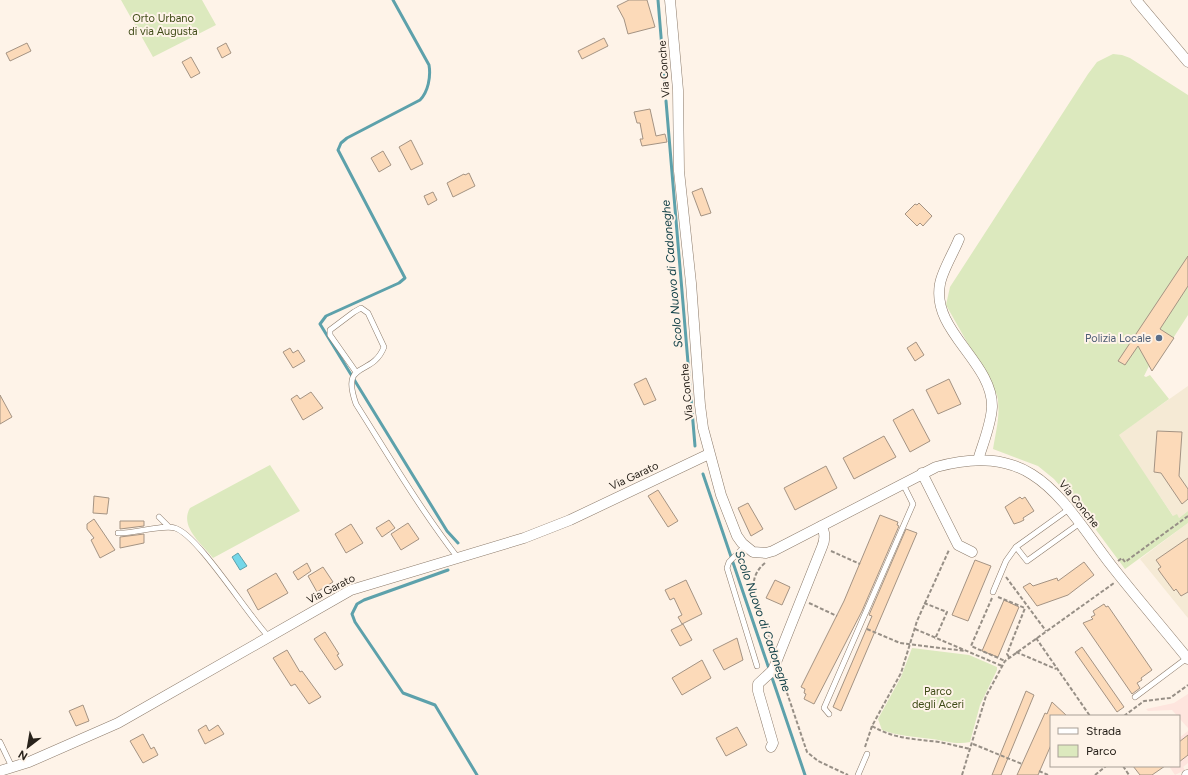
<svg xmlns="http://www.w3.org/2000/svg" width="1188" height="775" font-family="Figtree,sans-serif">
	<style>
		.education { fill: #f5ead5 }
		.medical { fill: #fee5de }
		.green { fill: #dce9be }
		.water { fill: #74d7e9; stroke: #5da1ab }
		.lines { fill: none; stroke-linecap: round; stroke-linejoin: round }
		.stream { stroke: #5da1ab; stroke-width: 3 }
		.building { fill: #fcdab9; stroke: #a49383 }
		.lane-casing { stroke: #8b7a6a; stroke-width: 6 }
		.street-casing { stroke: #8b7a6a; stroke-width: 11 }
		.path { stroke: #978f86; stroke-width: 2; stroke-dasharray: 4 2; stroke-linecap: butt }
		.lane { stroke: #fff; stroke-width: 5 }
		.street { stroke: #fff; stroke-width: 10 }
		.service-dot { fill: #5c6f8a; stroke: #fef3e8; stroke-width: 1.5 }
		.labels { text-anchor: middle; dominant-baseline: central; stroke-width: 4; stroke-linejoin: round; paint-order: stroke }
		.park-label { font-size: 11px; fill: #404c18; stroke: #fef3e8 }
		.street-label { font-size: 11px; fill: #28221b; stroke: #fef3e8 }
		.service-label { font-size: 11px; fill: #4e5e75; stroke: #fef3e8; text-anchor: end }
		.water-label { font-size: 12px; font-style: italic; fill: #124148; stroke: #fef3e8 }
	</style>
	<rect width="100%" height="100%" fill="#fef3e8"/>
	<path class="education" d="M1188 386V511L1179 518 1174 517 1118 435Z
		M1188 523V618L1140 559Z"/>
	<path class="medical" d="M1188 694V728L1172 710 1148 711 1146 709 1174 703Z
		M1188 731V763L1183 767 1185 770 1175 775 1169 766H1179V738Z"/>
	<path class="green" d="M121 0H202L216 25 153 57Z
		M1113 54 1122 55 1130 58 1188 95V315L1152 371 1149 366 1144 376 1146 377 1150 375 1169 399 1119 435 1173 516 1177 514 1179 518 1188 511V523L1125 569 1085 515 1054 479 1038 466 993 449C996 431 1001 413 997 395L946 305 950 287 1088 74 1097 62Z
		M270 465 300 511 213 558C202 544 179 527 190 508Z
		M912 648 969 655 997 667V670L980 705 970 742C957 745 946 741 932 739 915 737 899 736 882 730L878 719 901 677Z"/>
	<path class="water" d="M238 553 247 566 240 570 232 557Z"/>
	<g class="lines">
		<path class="stream" d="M393 0 429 65C431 77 428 92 420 100L347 138 341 143 338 150 405 278 399 283 326 316 320 324 447 531 458 543
			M658 0 665 85
			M666 101 695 446
			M703 474 805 775
			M448 570 364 600 357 604 352 614 355 622 403 693 435 705 477 775"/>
	</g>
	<path class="building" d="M629 0H647L655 27 628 34 624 19 617 6Z
		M604 38 608 46 582 59 578 51Z
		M27 43 31 51 10 61 6 53Z
		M226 43 231 53 222 58 217 48Z
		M191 57 200 73 191 78 182 62Z
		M650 109 656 136 665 134 667 142 642 146 640 139H643L640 123H637L634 112Z
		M411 140 423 164 411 170 399 147Z
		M383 151 391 165 379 172 371 158Z
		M469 173 475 186 453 197 447 183 464 174 465 175Z
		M702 188 711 213 701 216 692 192Z
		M433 192 437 200 428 205 424 196Z
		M919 203 932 216 923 226 920 223 917 226 905 214 915 204 917 205Z
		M1188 256V286L1160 329 1174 338 1152 371 1138 346 1125 365 1118 361Z
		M916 342 924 355 915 361 907 348Z
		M290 348 293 353 298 350 305 361 293 368 283 352Z
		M646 378 656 400 644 405 634 384Z
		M949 379 961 404 938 414 926 390Z
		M311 392 323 408 303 420 291 399 297 395 300 399Z
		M0 395 12 417 0 424Z
		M913 409 930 441 910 452 893 420Z
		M1157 431 1182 432 1179 476 1188 489V499L1182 504 1161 473 1154 472Z
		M884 436 896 457 854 479 843 458Z
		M826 466 837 488 795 510 784 488Z
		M658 490 678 521 668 527 648 496Z
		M94 496 109 498 107 514 93 513Z
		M1020 497 1022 499 1025 497 1034 511 1023 518 1024 520 1020 522 1014 524 1005 507Z
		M748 503 763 529 751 536 738 508Z
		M880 515 898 522 897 525 899 526 862 611 814 704 804 699 806 694 804 693 805 689 801 687 844 601Z
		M94 519 115 550 100 558 91 540 94 538 87 529V524Z
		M389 520 395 528 382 537 376 528Z
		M120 521H144V526L120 529Z
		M408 523 419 539 401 550 391 534Z
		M351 524 363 543 346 553 335 534Z
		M906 529 917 533 841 711 833 707 872 616 869 615Z
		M144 534V543L120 548V537Z
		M1188 538V592L1181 596 1176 589 1174 591 1160 572 1158 569 1161 567 1156 560Z
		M975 560 991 566 968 621 952 615Z
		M1084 562 1094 575 1068 595 1037 606 1023 587 1030 583 1033 586 1057 578 1058 581Z
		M307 563 311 571 298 580 293 572Z
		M323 567 333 582 317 592 308 576Z
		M276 573 288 593 258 610 247 590Z
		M686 580 702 614 682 624 678 617 682 615 674 598 670 600 665 590Z
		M775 580 790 587 782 605 766 598Z
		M1004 600 1019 607 998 657 982 651Z
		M1104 604 1106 607 1108 606 1152 670 1141 678 1142 680 1137 683 1140 688 1132 694 1083 623 1093 619 1091 617 1095 615 1093 611Z
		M683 624 692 640 680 646 671 630Z
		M325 632 339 654 337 655 343 665 335 670 314 639Z
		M737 638 743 660 724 670 713 650Z
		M1082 647 1124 707 1117 712 1075 652Z
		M287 650 300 672 302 671 321 697 309 704 295 684 291 686 273 658Z
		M702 660 711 678 682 695 672 678Z
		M1026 691 1034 695 1001 775H992Z
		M1052 702 1067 716H1051V745L1038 775H1017L1045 713 1047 714Z
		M83 705 89 721 76 726 69 711Z
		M206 725 209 731 218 725 224 734 205 744 198 730Z
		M737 727 747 745 726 756 716 738Z
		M143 734 151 749 154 747 158 755 143 763 130 741Z
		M1188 735V755L1179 762V742Z
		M1133 766H1165L1152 775H1140Z"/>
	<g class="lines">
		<defs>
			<path id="lane" d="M356 372 330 335V330L354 312 361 308 368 313 384 347C372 378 340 359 356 404 389 456 420 509 458 558
				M1069 509 1016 547 1027 561 1080 523
				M159 517 168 526
				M118 533C133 534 163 524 175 528 198 535 247 614 268 636
				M745 546 729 562 727 568 757 666
				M993 592 1006 561 1016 547
				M1135 697 1187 658
				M829 714 824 708 913 504 903 484
				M0 742 12 767
				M858 775 867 754"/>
			<path id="street" d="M670 0 678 90 679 171 691 283 700 405 703 428 721 495 737 536 742 543 753 552 766 553 773 551 936 467C1034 440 1060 498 1111 565 1136 597 1163 628 1188 659
				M1136 0 1188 62
				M959 239C954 252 942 271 940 284 931 331 993 362 992 407 991 425 983 443 978 460
				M922 473 958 545 972 552
				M771 747 773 743 758 691V684L773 670 822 547C825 540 826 533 821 526
				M0 771 29 762 118 723 351 590 524 538 570 520 709 454
				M1187 775H1188"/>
		</defs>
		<use href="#lane" class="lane-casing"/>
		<use href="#street" class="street-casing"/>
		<path class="path" d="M831 551 860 564
			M1118 561 1122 558 1125 562 1188 516
			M765 563C759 568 755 574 754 581 752 591 768 633 772 646
			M1006 577 1046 631
			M998 597 1025 608 1007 654 1009 657
			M992 598 971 646 1005 661
			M809 603 837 616
			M924 603 947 612 935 639
			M867 629 900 643 965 651
			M915 629 1002 666
			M1036 638 1090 716
			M1016 652 1056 669
			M781 675 807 752 818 761 848 775
			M1124 716 1144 701 1170 698 1188 685
			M872 726C894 739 915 739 939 742 950 744 960 747 971 749
			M973 744 1022 764
			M865 747 872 726 901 673 917 621 949 550
			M1123 766 1129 775
			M1039 771 1048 775
			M962 775 986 696 1005 661 1114 583
			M1095 775 1106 766"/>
		<use href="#lane" class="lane"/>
		<use href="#street" class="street"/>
	</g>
	<circle class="service-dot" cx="1159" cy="338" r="4"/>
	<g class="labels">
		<g class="park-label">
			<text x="163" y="18">Orto Urbano<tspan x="163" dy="13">di via Augusta</tspan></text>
			<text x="938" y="691">Parco<tspan x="938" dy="13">degli Aceri</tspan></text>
		</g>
		<g class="street-label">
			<text transform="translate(664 69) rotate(-94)">Via Conche</text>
			<text transform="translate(687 392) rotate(-95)">Via Conche</text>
			<text transform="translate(634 476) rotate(-25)">Via Garato</text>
			<text transform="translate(1079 504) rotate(51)">Via Conche</text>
			<text transform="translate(331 589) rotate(-27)">Via Garato</text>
		</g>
		<g class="service-label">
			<text x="1151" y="338">Polizia Locale</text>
		</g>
		<g class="water-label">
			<text transform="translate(672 274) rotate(-95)">Scolo Nuovo di Cadoneghe</text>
			<text transform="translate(763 621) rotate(71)">Scolo Nuovo di Cadoneghe</text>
		</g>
	</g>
	<rect x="1050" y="715" width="130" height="52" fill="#fef3e8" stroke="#a89f96"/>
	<rect x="1058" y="728" width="20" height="6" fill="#ffffff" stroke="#a89f96"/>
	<text x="1086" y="735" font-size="12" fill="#28221b">Strada</text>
	<rect x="1058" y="745" width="20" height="12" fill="#dce9be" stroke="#a89f96"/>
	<text x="1086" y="755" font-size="12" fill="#28221b">Parco</text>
	<g transform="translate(28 747) rotate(211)" stroke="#fef3e8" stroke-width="3" paint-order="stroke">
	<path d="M0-3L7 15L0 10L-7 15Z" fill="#28221b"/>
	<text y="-6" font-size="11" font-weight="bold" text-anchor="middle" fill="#28221b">N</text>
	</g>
</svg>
